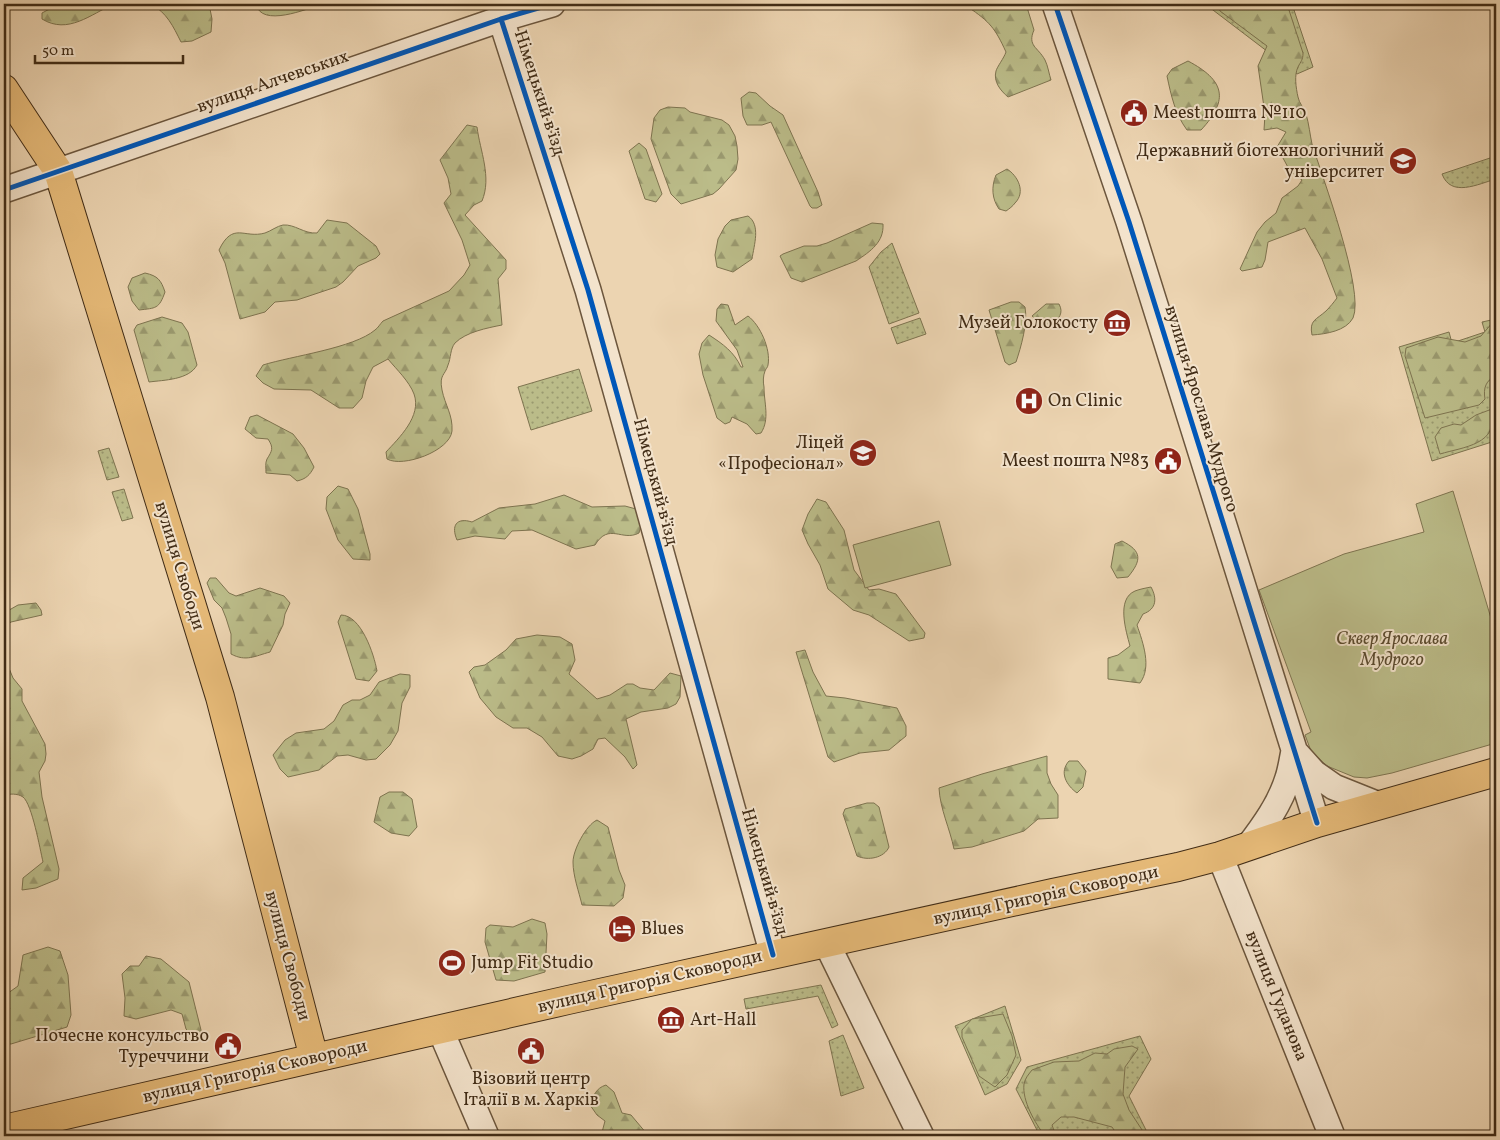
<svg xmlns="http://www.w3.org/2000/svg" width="1500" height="1140" font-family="Vollkorn,serif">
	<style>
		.grass { fill: url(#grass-dots); stroke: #7e7450 }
		.forest { fill: url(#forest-firs); stroke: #7e7450 }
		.park { fill: #bbbc89; stroke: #7e7450 }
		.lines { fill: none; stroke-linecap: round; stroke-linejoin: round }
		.minor-casing { stroke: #6c563d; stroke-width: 28 }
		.major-casing { stroke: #412c16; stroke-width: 30 }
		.minor { stroke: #f3e3cc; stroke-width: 25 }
		.major { stroke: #e6ba78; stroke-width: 28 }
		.cycleway-casing { stroke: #f3e3cc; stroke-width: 8 }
		.cycleway { stroke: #0057b8; stroke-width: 5 }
		.labels { text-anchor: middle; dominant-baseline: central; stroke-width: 4; stroke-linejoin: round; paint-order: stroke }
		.street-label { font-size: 18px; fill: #412c16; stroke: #f3e3cc }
		.poi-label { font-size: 18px; fill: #412c16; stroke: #f3e3cc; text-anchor: start }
		.park-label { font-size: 18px; font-style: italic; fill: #59492d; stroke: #f3e3cc }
	</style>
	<defs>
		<pattern id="grass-dots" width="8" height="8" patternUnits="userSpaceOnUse" patternTransform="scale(1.25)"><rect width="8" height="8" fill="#bbbc89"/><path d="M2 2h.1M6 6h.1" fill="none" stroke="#9a996f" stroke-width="1.8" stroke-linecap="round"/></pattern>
		<pattern id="forest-firs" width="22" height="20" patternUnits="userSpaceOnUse" patternTransform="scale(1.25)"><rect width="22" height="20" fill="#bbbc89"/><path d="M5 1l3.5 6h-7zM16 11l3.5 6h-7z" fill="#9a996f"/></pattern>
	</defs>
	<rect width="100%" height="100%" fill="#ecd4b1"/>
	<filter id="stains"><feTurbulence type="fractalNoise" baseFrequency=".004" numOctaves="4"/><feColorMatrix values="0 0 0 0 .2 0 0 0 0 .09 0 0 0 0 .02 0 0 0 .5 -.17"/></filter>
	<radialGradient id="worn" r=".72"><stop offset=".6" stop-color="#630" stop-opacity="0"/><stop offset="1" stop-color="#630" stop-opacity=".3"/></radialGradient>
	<path class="grass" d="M1209 4H1292L1313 67 1297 74 1209 7Z
		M1496 156V179C1478 184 1451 198 1442 174Z
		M892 243 919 313 889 324 869 267 881 252Z
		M920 318 926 334 897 344 891 328Z
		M1496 319V439L1495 441 1432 461 1399 347 1449 332 1452 343 1485 332 1482 322Z
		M579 369 592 411 531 430 518 387Z
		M109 448 119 477 107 480 98 451Z
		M124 489 133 518 122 521 112 492Z
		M821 985 838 1025 832 1028 818 996 746 1009 744 999Z
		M1005 1006 1021 1060 1007 1084 985 1095 955 1026Z
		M843 1035 864 1088 841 1096 829 1041Z
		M1140 1036 1151 1059 1129 1096 1149 1136H1040L1016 1089 1027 1067Z"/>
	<path class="forest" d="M59 4H114C91 14 68 35 42 19V13Z
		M151 4H209L212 19 211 32 192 41 181 42C173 26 167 13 151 4Z
		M256 4H322C307 9 261 28 256 4Z
		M967 4H1026L1034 30C1027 46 1038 47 1045 60 1048 66 1049 74 1051 80L1008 97C1001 91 993 82 996 71 997 67 1004 58 1006 52 995 28 990 22 968 7Z
		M1217 4H1287L1303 53C1303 60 1301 61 1298 67 1294 75 1296 88 1298 97 1299 103 1304 108 1306 114 1309 124 1310 135 1312 144 1322 176 1365 291 1353 318 1346 331 1326 334 1312 335 1309 320 1316 320 1326 311 1330 307 1334 302 1337 298L1322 259 1305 228 1268 242 1265 260 1262 267 1242 271 1240 269 1257 232 1265 222 1276 213 1282 198 1298 186 1302 180 1290 171 1277 147 1286 132 1277 128 1264 130 1265 114 1258 66 1267 46 1220 11Z
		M1188 61C1224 80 1230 99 1201 130H1187C1175 114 1171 95 1167 76L1172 69Z
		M749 92 756 93 770 106 783 115 818 192 822 205 817 208H812L810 206 771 122 762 125H747L743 116 741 98Z
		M668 107 685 108 690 112 722 120 729 125 735 136 737 146 738 159 736 170 719 189 713 194 681 204 671 194 651 139 654 118 660 110Z
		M467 125 477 127C480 151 492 177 482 201L474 205 465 215 506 260V269L498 279 502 325C487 328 466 332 455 343 450 349 451 358 448 365 445 376 439 374 442 390 445 405 453 415 452 431 450 451 403 468 387 459L386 452C399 438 422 416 414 394 409 381 397 370 388 359L373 367 366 381 362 398 353 408H339L311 390 274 389 263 383 256 376 263 365C292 356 354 348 375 330 378 328 380 324 383 321L449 291 464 275 470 265 462 240 444 203 451 194 448 178 440 160Z
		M639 143 646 149 662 194 656 202 645 199 629 151Z
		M1007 169C1018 176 1026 192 1015 203 1013 206 1009 209 1006 211L999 209C992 199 991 187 996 175Z
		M748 216C761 225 754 245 752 259L733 272 717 267 715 255 718 239 725 226 731 220Z
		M327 220 347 223 376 246 380 254 376 258 358 266 343 282 336 287 297 300 275 302 265 312 240 319 225 263 219 250C233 221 244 239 265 233 271 231 277 226 283 225 295 224 304 234 317 233Z
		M872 223 883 224C884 242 871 251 856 261L802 282 791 278 780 256 783 254 804 246H817L827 243Z
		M145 273C158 276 161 280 165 292 159 309 156 308 139 310L132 301 128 287 132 278Z
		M1011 302H1019L1025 307C1028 323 1021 347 1016 362L1009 365 1005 362 989 310Z
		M721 304 728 305 735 325 748 316C760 325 771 349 768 365 768 367 765 370 765 371 763 376 763 382 764 387 764 403 770 419 761 433L756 434 747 424 732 417 730 422 725 424 717 418 703 375 699 354 702 343 709 335C723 344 734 352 741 367H743L737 350 716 321 717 309Z
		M1046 304H1059C1064 313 1059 319 1051 325L1039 322 1032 316Z
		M162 317 182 323 188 332 197 365C189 380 164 380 149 382L134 330 137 325Z
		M1496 321V376C1486 380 1483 388 1485 399L1479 405 1425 418 1405 356 1406 348 1438 337 1465 342 1481 336 1493 322Z
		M1492 409C1500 445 1463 447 1440 454L1435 437 1441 428 1454 424 1461 425 1476 415Z
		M257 415 293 434 304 448 314 467C310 475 306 479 297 481L290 475 266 473C266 468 265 463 267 459 272 451 274 448 268 439L256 438 245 429 250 417Z
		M338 486 348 489 358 509 370 554V560L353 559 338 540 326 509 327 497Z
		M564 495 592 507 625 506 636 509 641 525 639 533C622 542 609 522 595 545L576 549 532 530 512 531 505 539 475 536 457 540C451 526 456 517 472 522L499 508 535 504Z
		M817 499 826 502 844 530 854 570 869 590 879 589 896 594 925 633 924 638 909 641 869 615 853 610 828 589 820 565 808 544 802 530 808 514Z
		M1122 541C1142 551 1142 560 1128 577L1117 578 1111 567 1115 544Z
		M210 578H216L229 593 236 596 260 588 284 596 290 603 285 614 283 625 270 652C255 656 246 662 231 654V634L226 618 222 608 214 600 207 583Z
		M1151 587C1157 598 1157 609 1143 614L1137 625C1143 643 1152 667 1140 683L1108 679V658L1118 655 1130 646C1126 631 1116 599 1135 591 1140 589 1146 588 1151 587Z
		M36 603 41 610 42 615 11 622 4 627V613L18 605Z
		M341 615C361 615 374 654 377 671L369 681 356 679 338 622Z
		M537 635 560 637 572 644 575 660 569 674 597 699 610 695 627 684H633L640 688 654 690 670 673 681 676 680 697 676 704 668 708 641 712 626 719 637 765 633 769 625 757 605 738 598 739 593 749 581 756 572 759 558 756 542 737 527 728H513L496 717 480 698 469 672 474 667 485 665 506 650 516 639Z
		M805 650 813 672 826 696 845 698 897 708 906 726V736L889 750 860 753 834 762 828 757 796 652Z
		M4 656 13 678 22 689V701L45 744 46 754 45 761 39 772 42 797 59 869 58 879 36 888 22 890 23 878 43 862C40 849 32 804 23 797 17 793 10 794 4 795Z
		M400 674 410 675V687L402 703 398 731 390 745 376 759 366 760 348 755 337 756 319 770 288 777 280 769 273 755 285 740 296 733 324 729 334 721 343 705 352 700H360L370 695 379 682Z
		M1047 756V773L1051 784 1058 795V818L1038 819 1024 831 972 847 954 849C950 829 940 809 939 788L982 774Z
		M1069 761H1078L1086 771 1083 787 1077 793C1066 785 1059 772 1069 761Z
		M389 792H403L412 799 417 827 409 836 391 833 374 822 380 797Z
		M867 803H874L879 807 889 847C884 858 868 861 857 856L843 814 845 809Z
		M597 820 608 827 619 870 625 885 623 898 614 906 582 905C579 892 573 876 573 862 573 850 586 825 597 820Z
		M532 919 545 923 547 934 545 972 514 981 496 980 485 942 486 928 490 925 513 927Z
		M48 947 60 951 68 975 71 1015 67 1027 11 1044 4 1043V996L18 986 23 955Z
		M146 956 161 959 189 982 201 1030V1037L196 1040 186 1029 182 1014 171 1010 136 1019 124 1016 125 998 122 974 130 966H139Z
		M1003 1014 1012 1036 1016 1055 1007 1075 995 1087 979 1076 962 1037V1030L972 1019Z
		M1132 1046 1138 1049 1125 1067 1123 1094 1129 1110 1146 1136H1118L1112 1127 1074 1117H1061L1052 1125 1056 1136H1045C1035 1123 1022 1101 1024 1084 1025 1078 1029 1074 1032 1070L1054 1062 1079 1061 1095 1053 1107 1054 1114 1049Z
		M606 1085 614 1092 622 1113 631 1115 647 1134 659 1136H601L605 1121 597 1115 590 1105C593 1096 596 1088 606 1085Z"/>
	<path class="park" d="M1453 491 1496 635V743L1392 773 1367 778 1354 777 1327 766 1311 751 1305 735 1311 732 1259 590 1344 554 1424 532 1416 504Z
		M939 521 951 565 865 588 853 545Z"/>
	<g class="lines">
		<defs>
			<path id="minor" d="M1055 4 1129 222 1317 823
				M501 19 588 290 773 955
				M4 190 501 19 552 4
				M1297 754 1314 773 1334 787 1379 805
				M1248 847C1264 826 1280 804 1288 778 1291 769 1292 760 1294 751
				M1220 856 1332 1136
				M827 944 921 1136
				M440 1029 486 1136"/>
			<path id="major" d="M4 89 58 171 220 697 314 1058
				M4 1129 568 1000 1053 893 1178 867 1220 856 1317 823 1496 772"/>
		</defs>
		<use href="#minor" class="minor-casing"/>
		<use href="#major" class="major-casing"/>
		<use href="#minor" class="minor"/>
		<use href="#major" class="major"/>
		<defs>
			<path id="cycleway" d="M1055 4 1129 222 1317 823
				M501 19 588 290 773 955
				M4 190 501 19 552 4"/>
		</defs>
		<use href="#cycleway" class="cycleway-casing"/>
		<use href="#cycleway" class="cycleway"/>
	</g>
	<defs>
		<symbol id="civic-disc" viewBox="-11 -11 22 22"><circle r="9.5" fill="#8f2418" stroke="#f3e3cc"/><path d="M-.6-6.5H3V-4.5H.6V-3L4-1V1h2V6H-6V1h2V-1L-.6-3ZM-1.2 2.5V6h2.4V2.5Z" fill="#fff"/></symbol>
		<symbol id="university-disc" viewBox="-11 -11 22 22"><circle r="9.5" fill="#8f2418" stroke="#f3e3cc"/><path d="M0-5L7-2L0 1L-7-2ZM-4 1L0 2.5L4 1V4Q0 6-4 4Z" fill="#fff"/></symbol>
		<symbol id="museum-disc" viewBox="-11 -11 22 22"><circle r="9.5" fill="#8f2418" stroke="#f3e3cc"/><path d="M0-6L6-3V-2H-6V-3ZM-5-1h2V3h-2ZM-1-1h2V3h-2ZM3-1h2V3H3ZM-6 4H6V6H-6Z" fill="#fff"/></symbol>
		<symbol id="hospital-disc" viewBox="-11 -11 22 22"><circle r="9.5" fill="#8f2418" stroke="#f3e3cc"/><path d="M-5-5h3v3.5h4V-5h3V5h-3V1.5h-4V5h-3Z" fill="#fff"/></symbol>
		<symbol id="school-disc" viewBox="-11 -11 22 22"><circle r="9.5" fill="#8f2418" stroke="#f3e3cc"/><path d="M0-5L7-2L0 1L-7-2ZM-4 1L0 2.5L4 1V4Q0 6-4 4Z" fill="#fff"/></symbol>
		<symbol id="hotel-disc" viewBox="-11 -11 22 22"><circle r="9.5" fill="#8f2418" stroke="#f3e3cc"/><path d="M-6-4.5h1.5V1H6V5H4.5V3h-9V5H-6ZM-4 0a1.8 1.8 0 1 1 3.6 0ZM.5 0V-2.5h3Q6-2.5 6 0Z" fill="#fff"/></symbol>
		<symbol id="stadium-disc" viewBox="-11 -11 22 22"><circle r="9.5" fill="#8f2418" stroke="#f3e3cc"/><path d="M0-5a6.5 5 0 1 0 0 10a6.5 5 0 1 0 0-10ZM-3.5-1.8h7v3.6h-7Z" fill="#fff"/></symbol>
	</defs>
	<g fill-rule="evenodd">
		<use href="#civic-disc" x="1118" y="97" width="32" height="32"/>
		<use href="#university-disc" x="1387" y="145" width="32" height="32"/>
		<use href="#museum-disc" x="1101" y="307" width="32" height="32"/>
		<use href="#hospital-disc" x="1013" y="385" width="32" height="32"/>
		<use href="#school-disc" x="847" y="437" width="32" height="32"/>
		<use href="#civic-disc" x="1152" y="445" width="32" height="32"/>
		<use href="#hotel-disc" x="606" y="913" width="32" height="32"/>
		<use href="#stadium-disc" x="436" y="947" width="32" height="32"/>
		<use href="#museum-disc" x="655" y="1004" width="32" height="32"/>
		<use href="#civic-disc" x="212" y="1030" width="32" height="32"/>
		<use href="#civic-disc" x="515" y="1035" width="32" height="32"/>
	</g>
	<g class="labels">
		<g class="street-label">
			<text transform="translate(273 82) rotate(-19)">вулиця Алчевських</text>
			<text transform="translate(539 93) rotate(72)">Німецький в’їзд</text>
			<text transform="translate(1201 409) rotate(73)">вулиця Ярослава Мудрого</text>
			<text transform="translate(655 482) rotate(75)">Німецький в’їзд</text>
			<text transform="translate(179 566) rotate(73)">вулиця Свободи</text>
			<text transform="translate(764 872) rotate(74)">Німецький в’їзд</text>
			<text transform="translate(1046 896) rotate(-12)">вулиця Григорія Сковороди</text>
			<text transform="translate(287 956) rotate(75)">вулиця Свободи</text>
			<text transform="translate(650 982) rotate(-13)">вулиця Григорія Сковороди</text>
			<text transform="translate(1276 996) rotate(68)">вулиця Гуданова</text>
			<text transform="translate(255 1072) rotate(-13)">вулиця Григорія Сковороди</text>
		</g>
		<g class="poi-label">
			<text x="1153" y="113">Meest пошта №110</text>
			<text x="1384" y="151" text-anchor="end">Державний біотехнологічний<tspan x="1384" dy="21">університет</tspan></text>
			<text x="1098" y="323" text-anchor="end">Музей Голокосту</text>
			<text x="1048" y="401">On Clinic</text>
			<text x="844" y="443" text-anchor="end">Ліцей<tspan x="844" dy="21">«Професіонал»</tspan></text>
			<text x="1149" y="461" text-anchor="end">Meest пошта №83</text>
			<text x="641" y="929">Blues</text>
			<text x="471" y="963">Jump Fit Studio</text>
			<text x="690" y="1020">Art-Hall</text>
			<text x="209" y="1036" text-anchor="end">Почесне консульство<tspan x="209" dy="21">Туреччини</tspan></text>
			<text x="531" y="1079" text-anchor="middle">Візовий центр<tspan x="531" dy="21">Італії в м. Харків</tspan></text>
		</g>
		<g class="park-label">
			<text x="1392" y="639">Сквер Ярослава<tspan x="1392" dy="21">Мудрого</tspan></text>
		</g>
	</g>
	<rect width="1500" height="1140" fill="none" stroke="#ecd4b1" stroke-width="20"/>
	<rect x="5" y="5" width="1490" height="1130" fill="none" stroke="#412c16" stroke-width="2.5"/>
	<rect x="10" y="10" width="1480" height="1120" fill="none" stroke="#412c16"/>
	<path d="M35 55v8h148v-8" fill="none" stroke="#412c16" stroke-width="2.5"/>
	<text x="42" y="55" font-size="15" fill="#412c16" stroke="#f3e3cc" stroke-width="4" paint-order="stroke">50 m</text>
	<rect width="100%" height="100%" filter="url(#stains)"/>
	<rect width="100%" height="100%" fill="url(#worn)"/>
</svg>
